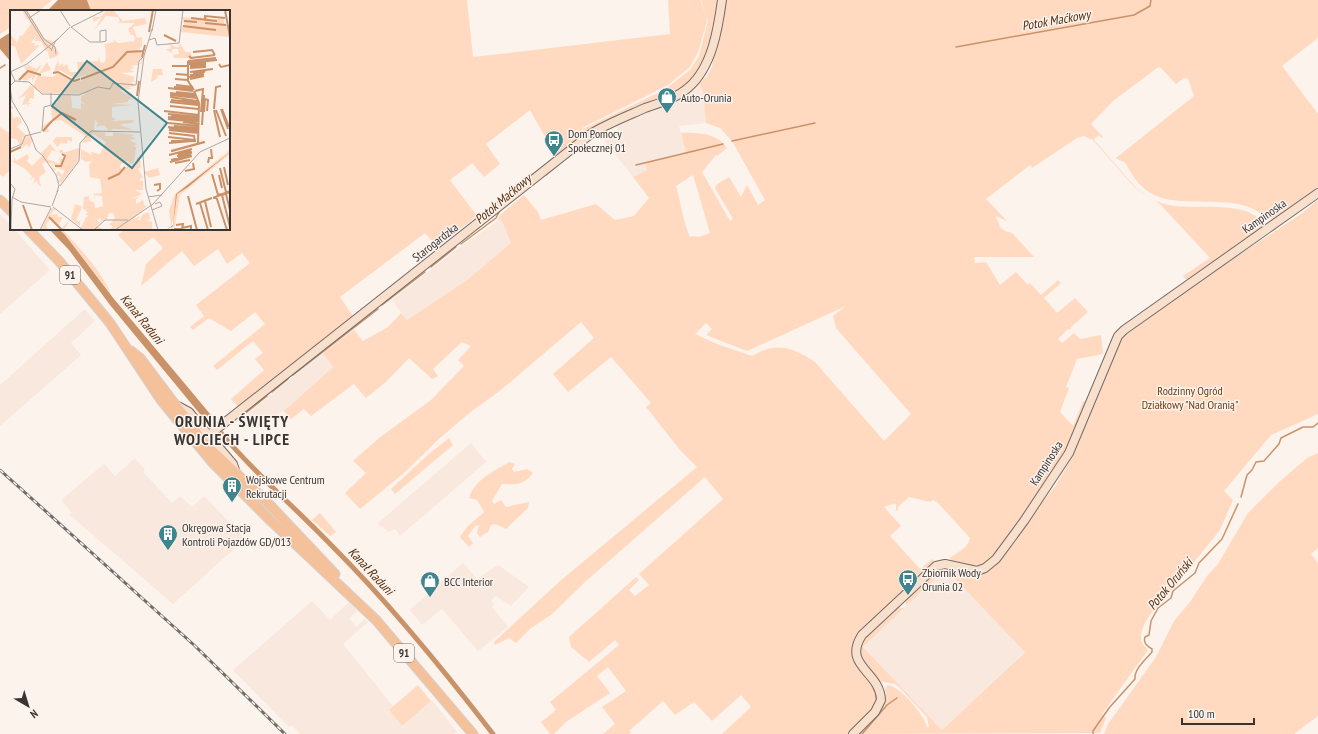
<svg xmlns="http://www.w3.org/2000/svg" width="1318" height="734" font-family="'PT Sans Narrow',sans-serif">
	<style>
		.built { fill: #f8e8dd }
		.green { fill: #ffdac0; fill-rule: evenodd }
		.water { fill: #ca9269 }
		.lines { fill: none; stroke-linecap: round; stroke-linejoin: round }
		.stream { stroke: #ca9269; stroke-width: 1.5 }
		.canal { stroke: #ca9269; stroke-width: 5 }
		.secondary-casing { stroke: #726b66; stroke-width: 10 }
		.primary-casing { stroke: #d3d2d2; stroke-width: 11 }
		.secondary { stroke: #f9e0cd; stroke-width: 8 }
		.primary { stroke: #f4c19a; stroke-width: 9 }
		.rail-casing { stroke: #726d6a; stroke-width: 3 }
		.rail { stroke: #fcf3ed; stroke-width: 1.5; stroke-dasharray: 4.5; stroke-linecap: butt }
		.labels { text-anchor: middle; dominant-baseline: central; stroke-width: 3; stroke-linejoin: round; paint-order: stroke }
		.shield { fill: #fcf3ed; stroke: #726d6a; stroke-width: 1 }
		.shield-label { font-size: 11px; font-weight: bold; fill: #373432 }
		.poi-label { font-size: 12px; fill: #373432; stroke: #fcf3ed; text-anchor: start }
		.street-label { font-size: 12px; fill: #373432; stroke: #fcf3ed }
		.park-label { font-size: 12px; fill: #713c0b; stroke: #fcf3ed }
		.water-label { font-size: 13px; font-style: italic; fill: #542e0e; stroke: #fcf3ed }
		.district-label { font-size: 16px; font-weight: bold; letter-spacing: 1px; fill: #373432; stroke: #fcf3ed }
		.inset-river { fill: none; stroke: #ca9269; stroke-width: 2 }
		.inset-road { fill: none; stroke: #ada7a2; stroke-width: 1 }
		.view { fill: #3e858e; fill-opacity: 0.15; stroke: #3e858e; stroke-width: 2 }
		.inset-edge { fill: none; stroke: #373432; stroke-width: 2 }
	</style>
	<rect width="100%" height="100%" fill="#fcf3ed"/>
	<path class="built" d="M699 84 703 91 706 123 679 126 686 154 646 162 648 170 633 177 604 140 618 130 616 125 678 99Z
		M0 214 11 225V229H14L50 270 0 314Z
		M501 219 511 243 467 280 407 320 392 300 460 247Z
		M85 309 95 321 71 343 81 355 0 426V385Z
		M323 353 333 367 284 411 251 429 241 419Z
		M471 443 486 462 400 536 395 529 388 532 382 526 381 527 378 523Z
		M135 458 145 470 143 472 172 503 180 496 192 507 204 496 245 539 173 604 70 515 72 513 61 500 104 464 115 476Z
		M463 563 477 579 498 565 529 587 511 606 496 596 491 600 494 604 492 607 508 627 478 651 442 609 422 625 410 610Z
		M946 568 1025 651 942 730 863 647 926 587 931 592 936 587 931 582Z
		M312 601 330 620 349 602 357 611 349 618 356 627 365 619 368 622 343 644 393 706 389 710 402 726 432 700 457 732 454 734H300L292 725 289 727 233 670Z"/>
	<path class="green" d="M0 0H52L39 11H11V27L0 34Z
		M87 0H467L473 57 670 34 668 0H700L707 17 706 25 698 52 690 67 668 85 582 128V136L558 154H555L530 110 486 144 500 164 484 177 472 163 450 180 477 216 437 247 425 233 340 297 353 316 238 407 231 399 264 370 255 359 263 353 253 341 217 370 213 366 265 324 255 312 231 331 209 318 193 330 190 327 204 316 196 305 250 263 242 253 227 264 218 249 194 266 182 251 141 286 146 264 163 248 153 237 134 252 118 235 125 229H229V11H91Z
		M701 0H719C712 35 709 65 681 89L584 137 583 129 664 90 690 70 699 56 708 21Z
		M725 0H1318V38L1282 66 1318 114V187L1272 220 1267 217 1265 218C1243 191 1186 210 1154 195 1140 188 1133 177 1126 164 1124 160 1119 161 1116 158L1194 96 1188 79 1184 78 1176 84 1160 67 1157 68 1113 101 1091 124 1103 137 1101 138 1099 135 1094 139 1095 141 1136 188 1153 200 1135 188 1093 140 1084 136 1077 138 1032 168 1030 165 986 199 1007 221 996 216 1000 227 1005 231 1012 233 1034 257H974L975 263 986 262 1000 285 1016 272 1028 285 1030 283 1041 295 1058 280 1061 283 1044 298 1057 313 1075 298 1088 312 1070 328 1072 330 1068 329 1058 339 1062 343 1074 333 1080 339 1101 335 1103 354 1077 359 1066 387 1069 388 1060 412 1073 426 1083 401 1086 402 1067 450 1020 521 993 558 978 567 950 560 951 557C958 552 969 547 970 538L938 503 933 500 930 502 909 497 898 507V511L896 510V505L895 503 884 507 901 526 890 536 920 569 932 559 934 561 855 639C847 665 861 662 872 680 875 685 876 693 878 699L874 709 849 734H722L751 707 741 695 712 721 694 702 675 715 663 701 629 731 631 733 629 734H603L615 724 602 707 626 691 608 667 597 676 610 693 566 722 554 734H550L541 722 556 710 550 702 619 645 615 640 589 662 571 647 569 637 636 577 639 580 629 590 635 596 649 585 639 574 723 499 705 477 585 582 552 614 530 629 516 643 509 638 495 645 494 642 560 581 697 467 680 450 646 407 651 403 611 357 568 392 553 374 594 338 581 322 501 390 468 414 440 438 404 473 360 509 345 493 366 473 353 461 379 438 431 400 464 366 458 360 471 346 462 342 433 369 438 376 432 379 409 358 387 381 366 398 354 384 311 416 304 409 291 419 284 411 333 367 323 353 354 330 363 341 388 327 401 313 407 320 467 280 511 243 501 219 497 221 501 214 524 195 538 212 541 220 596 204 615 220 634 216 649 198 633 177 647 170 646 162 686 154 681 133C698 132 717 133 727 148L717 156 716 155 702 172 730 221 733 219 715 188 716 185 729 177 741 197 747 185 758 205 765 200 732 141 720 128 706 123 703 91 699 84 707 76 712 67 715 45 724 21ZM693 175 710 233 699 237 694 236 690 237C683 222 681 203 676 186ZM846 306 833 316 836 328 911 414 884 441 815 362C793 348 777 341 752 356L717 344 695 334 706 323 712 329 706 335 747 351Z
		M0 127 11 134V169L3 177 0 174Z
		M1154 200C1160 203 1167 205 1175 206 1197 209 1255 200 1263 226L1188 279H1185L1183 276 1210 258 1160 204Z
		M1318 200V414L1271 435 1224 491 1233 500 1220 530 1160 604C1151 611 1137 631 1142 643 1144 645 1146 648 1148 650L1102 714 1106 718 1100 733 856 734 884 695H886L885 688 888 685C901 687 924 715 927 727H929L927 717 899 687 895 684 878 681 859 657 861 641 898 607 904 608 863 647 942 730 1025 652 946 569 932 582 936 587 931 592 926 587 906 606 905 598 938 567 975 573 1021 530 1056 485 1073 456 1105 375 1122 338 1201 280 1301 214Z
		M59 229 63 230C81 250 100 269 111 294Z
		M449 438 453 445 395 494 391 489 430 453Z
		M1318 453V548L1311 554 1318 563V716L1294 734H1104L1108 724 1156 657 1174 621 1190 602 1207 576 1218 564 1248 513 1279 482 1307 458Z
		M510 462 515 464 512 469 514 472 527 469 533 473C524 485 515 485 502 484L492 501 494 504 501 500 506 507 529 502 528 508 506 529 495 524 491 525 488 532 480 537 477 533 479 526 476 525 468 536 473 543 469 547 460 537 467 527 484 512 477 500 469 498C474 480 495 470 510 462Z
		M320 513 336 532 330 536 312 520Z
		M418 685 431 701 402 726 389 710Z"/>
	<path class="water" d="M58 0H87L91 11H47Z
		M11 32V62L0 49V39Z
		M49 229H59L65 235 114 299 216 421 210 424 204 419 110 305 69 250Z"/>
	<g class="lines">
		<path class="stream" d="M956 47 1134 15 1150 6 1151 0
			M0 68 5 65
			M732 141 815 123
			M636 165 723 144
			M546 175 574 152
			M461 244 496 218 500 210
			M431 267 456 247
			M382 305 425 272
			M293 375 378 309
			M272 392 288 379
			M242 416 267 396
			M1241 497 1247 475 1252 470 1256 462 1264 461 1279 444 1281 438 1303 427H1313L1318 423
			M862 734 887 705 897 698
			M1093 734V731L1109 708 1135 679C1134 669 1146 659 1152 652V649C1147 646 1143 643 1145 637L1149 635 1151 621 1158 608 1171 598 1173 591 1195 573 1199 563 1222 539 1238 504"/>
		<path class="canal" d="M222 434C256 475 297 509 334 548 392 606 443 669 493 734"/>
		<defs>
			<path id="secondary" d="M174 404 189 412 233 464 236 473
				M209 435 592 133C609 123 627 116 645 108 660 103 677 98 689 87 712 67 718 29 722 0
				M853 734 875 712 881 700C880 671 842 666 862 635L936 566 945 564 977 571 985 568 996 559 1024 521 1069 453 1118 336 1124 330 1318 193"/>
			<path id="primary" d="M0 200 11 211
				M28 229 59 261 110 323 161 400 212 462 270 520 376 620 473 734
				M131 351 140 358 205 444 266 501 335 574"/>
		</defs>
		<use href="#secondary" class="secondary-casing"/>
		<use href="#primary" class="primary-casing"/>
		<use href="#secondary" class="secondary"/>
		<use href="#primary" class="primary"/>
		<defs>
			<path id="rail" d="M0 470 194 645 285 734"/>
		</defs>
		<use href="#rail" class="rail-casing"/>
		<use href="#rail" class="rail"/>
	</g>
	<defs>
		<symbol id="shop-pin" viewBox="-11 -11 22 30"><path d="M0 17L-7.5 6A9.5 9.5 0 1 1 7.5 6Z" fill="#3e858e" stroke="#fcf3ed"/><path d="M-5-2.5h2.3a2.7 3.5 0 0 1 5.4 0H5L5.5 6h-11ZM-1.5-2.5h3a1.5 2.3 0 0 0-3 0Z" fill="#fff"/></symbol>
		<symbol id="bus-pin" viewBox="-11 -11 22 30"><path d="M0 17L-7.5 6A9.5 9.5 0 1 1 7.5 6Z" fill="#3e858e" stroke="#fcf3ed"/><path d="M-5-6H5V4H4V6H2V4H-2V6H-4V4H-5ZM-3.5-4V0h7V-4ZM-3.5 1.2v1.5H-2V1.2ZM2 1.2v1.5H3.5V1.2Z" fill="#fff"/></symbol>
		<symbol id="building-pin" viewBox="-11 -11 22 30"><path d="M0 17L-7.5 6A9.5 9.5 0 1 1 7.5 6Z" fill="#3e858e" stroke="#fcf3ed"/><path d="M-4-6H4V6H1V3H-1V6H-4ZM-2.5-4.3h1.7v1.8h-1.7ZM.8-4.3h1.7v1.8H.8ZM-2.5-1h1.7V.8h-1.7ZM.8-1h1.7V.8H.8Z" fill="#fff"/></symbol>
	</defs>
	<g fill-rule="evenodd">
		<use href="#shop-pin" x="656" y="86" width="22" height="30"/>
		<use href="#bus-pin" x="543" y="129" width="22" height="30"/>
		<use href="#building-pin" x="221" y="475" width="22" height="30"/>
		<use href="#building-pin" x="157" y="523" width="22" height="30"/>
		<use href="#bus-pin" x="897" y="568" width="22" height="30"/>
		<use href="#shop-pin" x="419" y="570" width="22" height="30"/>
	</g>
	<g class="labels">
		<g class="shield">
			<rect x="60" y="266" width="20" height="18" rx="3"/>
			<rect x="394" y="644" width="20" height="18" rx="3"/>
		</g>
		<g class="shield-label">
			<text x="70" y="275">91</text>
			<text x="404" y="653">91</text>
		</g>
		<g class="poi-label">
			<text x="681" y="97">Auto-Orunia</text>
			<text x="568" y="133">Dom Pomocy<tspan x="568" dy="14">Społecznej 01</tspan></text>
			<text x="246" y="479">Wojskowe Centrum<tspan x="246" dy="14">Rekrutacji</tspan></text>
			<text x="182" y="527">Okręgowa Stacja<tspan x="182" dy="14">Kontroli Pojazdów GD/013</tspan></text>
			<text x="922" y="572">Zbiornik Wody<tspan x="922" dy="14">Orunia 02</tspan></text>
			<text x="444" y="581">BCC Interior</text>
		</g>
		<g class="street-label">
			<text transform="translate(1264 216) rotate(-35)">Kampinoska</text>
			<text transform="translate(435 242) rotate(-38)">Starogardzka</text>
			<text transform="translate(1046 463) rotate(-57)">Kampinoska</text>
		</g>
		<g class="park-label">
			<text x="1190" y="390">Rodzinny Ogród<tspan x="1190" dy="14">Działkowy "Nad Oranią"</tspan></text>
		</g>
		<g class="water-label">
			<text transform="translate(1056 20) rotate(-10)">Potok Maćkowy</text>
			<text transform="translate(503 199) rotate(-40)">Potok Maćkowy</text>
			<text transform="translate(142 319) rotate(51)">Kanał Raduni</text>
			<text transform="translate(371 571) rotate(47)">Kanał Raduni</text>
			<text transform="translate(1170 584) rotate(-50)">Potok Oruński</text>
		</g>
		<g class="district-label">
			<text x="232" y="421">ORUNIA - ŚWIĘTY<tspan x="232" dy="18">WOJCIECH - LIPCE</tspan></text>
		</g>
	</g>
	<g transform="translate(10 10)">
		<rect width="220" height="220" fill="#fcf3ed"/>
		<path d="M12 0H17L35 29 42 31 49 43 47 46 40 49 38 42H40L36 41 31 31H24L27 24 21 33H25L24 36 30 35 11 54 5 36H0L2 31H0V23L7 33 10 25 12 26 21 14 17 8 12 12 16 8ZM97 0 104 1 113 11 135 8 137 14 123 17 127 28 132 27V36L127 41H131L132 48V54L129 53H131V51H129L128 55 119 56 124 57 120 60 125 62 111 63 125 67 123 70 126 72H122L124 77H119L122 79 110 80 115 84 124 85H119L123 89 118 90V92L102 94 122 95 102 97V107L106 109 102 111 124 110 122 113 113 114 110 115 124 120 103 119 99 121 94 115 86 117 88 113 85 110 84 120 96 123 95 126H103V122L126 125 121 126 126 129 119 130 127 134 124 135 126 138 124 153 120 154 118 151 111 154 110 157 112 160 117 156H126L127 147H130L131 157 128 159 133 167 129 170 133 171V180H125L132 184 121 189 131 186 126 189V194L133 190 135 196 138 195 122 210 131 206 127 210H130L133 204 139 202 140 209 137 210 142 212V219L114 220 120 214 114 220H100L103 216 99 215 105 208 103 203H99L97 209 91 212V208L87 210 90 213 87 216 95 220H70L76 207 79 206 75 204 78 203 72 197 66 211H70V216L61 209 65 194 73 197 74 187 79 186V191L84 192 85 198 93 196 92 186 85 185 84 190V184L92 183 90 169 80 167 79 155 82 151 76 152 71 149V139L82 145 81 142 90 144 96 132 83 124 80 129 82 131 73 133 71 138 75 126 51 110 43 111 37 116 39 122H32V116L42 110 41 96 42 93H47L48 84 61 85 62 98 71 99V93L75 94 71 91V86L76 84 32 83 24 78V89L20 88 18 93H23L18 94 19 97 16 94 12 95 16 85 8 89 21 75 23 77 27 66 37 52 41 60 29 64 31 66 43 67 48 63 61 70 70 71 89 62 64 68 49 60 43 63 48 50 49 56 53 53V57L57 54 60 62H68L67 52 88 51 89 46 90 52 94 53 96 48 95 34 104 32 103 29 108 33 125 31 124 25H121L118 19 125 13H108L110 11 108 7 96 6 84 21 92 7 83 12V7H90ZM190 6 192 9H195V6L200 10 214 8V14L217 15 220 27 170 22 174 14 172 7 189 9ZM170 33 175 42H181L182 48H164L163 45 169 44 168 39H163L161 43 156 39H161L160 34 168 38ZM17 54 26 59 32 54 22 72V67L16 71 11 69 12 64 17 61 14 56 18 57ZM143 59H152L153 65 145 66 149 67 141 72ZM0 95 4 98 1 99 3 108 9 107 12 112 7 117 16 125 12 128V132L14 127 20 126 23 129 19 138 17 134 12 138 6 129 0 128ZM46 127H62V132L58 130 57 134 51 133 47 137 43 131ZM40 134 47 142 42 140 37 149 50 154 49 147 54 150 55 146 49 142 50 140H53V143L69 138V150L51 173 48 171 51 167 46 165 48 161 52 165 55 161 48 158 47 159 44 154 42 157 46 159 43 162 41 155 43 153H38L31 143ZM220 140V144L170 185 165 216 161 220V217L163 215 165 204 161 216 159 200 165 184ZM17 144 19 148 17 151 22 156 33 145 36 151 32 154 36 162 29 167 31 177 26 171 22 175 25 169 23 167 21 171 22 166 15 159 0 150 4 151V146L6 151ZM148 158 150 165 139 168 134 162ZM42 198 45 199 40 205 48 204V207H53L48 216 51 219 60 210 54 220H51L40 209 36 215 38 220H31Z" fill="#ffdac0"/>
		<path d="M220 142 178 177 167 184 163 216 156 220 163 215 166 184Z" fill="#ca9269"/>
		<path class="inset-river" d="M210 0H215L220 27M181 8 207 11M195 9V6L215 8M174 11 187 12M195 13 216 15M173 16 206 20M139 22 143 0M154 25 166 31M183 42 202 40 205 45M179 46 181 48 205 45M132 47 135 35M178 51V71L184 80M178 51 206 48M179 53 207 50M179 54 195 53M209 54 211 57 220 55M162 56H179M180 56 195 54M180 57 194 56M180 58 195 57V52M180 62 203 59M43 63 48 62 64 71 70 69M183 63 194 62 195 60M166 64 179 65M180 65 193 64M179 67 194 64M71 69 103 57 117 42 133 41M165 69 178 70M180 69 194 66M9 70 18 61 31 65M166 75 183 77M164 77 184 79M158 78 183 81M184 81 189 93 188 133M185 81 193 79 191 102M166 82 185 84M160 83 185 86M160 85 187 88M127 86 129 71M160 87 187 91M161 90 188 93M171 90 188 92M160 92 188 95M174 93 188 94M160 96 188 99M204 99 206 77 211 76M211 99 218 119M212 99 219 117M204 100 210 127M206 100 216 126M154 101 189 105M194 102 195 89 198 90 197 101M158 104 189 107M161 106 188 109M158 107 188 111M158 109 187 112M42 111 52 103 66 110M173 112 189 114M158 113 189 116M192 115 194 85M164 116 189 118M158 117 189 120M159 118 188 121M159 120 189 123M33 121 42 111M159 123 184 126 185 131H161M158 127 185 130M159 133 182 131M161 141 194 132M162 141 195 132M0 142 11 137M168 144 181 141M159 145 182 139M167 146 182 142M168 147 182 143M161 150 181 145M160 152 182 146M165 153 180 150M198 153 199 148H202L201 139M45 156H51L55 146 52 144M214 157 218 175M210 158 216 182M175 161 184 159 183 153M202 164 208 185 211 184M209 165 212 178M98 169 109 164 115 157M144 175 150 174V179L147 181M220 182 212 185 220 217M216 184 220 200M178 186 187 220M206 186 217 220M203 188 220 181M195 191 201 217M190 193 198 220M186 194 202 188M13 195 22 220M39 207 52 220M172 218 181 216V220M164 219H172L173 214 166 215"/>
		<path class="inset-road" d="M14 0 35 34 41 39M16 0 34 29 45 37 46 44M50 0 60 16M19 8 31 0M61 17 80 32H92L96 31V20L90 21V32M61 17 95 0M142 19 134 46 128 92 136 179 148 220M142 21 146 0M139 30 145 28 147 35 169 33 173 0M41 41 45 32 60 17M0 62 17 54 49 28M1 62 5 71 0 76 2 91 17 116 26 140 33 146 46 165 49 175 47 182M5 71 19 72 32 84 69 85 88 77 100 79 103 73 126 75 129 51 133 47M32 121 34 97 41 95V83M0 139 12 134 15 126 31 122M0 173 5 179 2 189 1 220M50 176 69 151 70 133 81 121 130 122M2 187 11 192 41 197M138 187 152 185M42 196 48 180M43 197 73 220M142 200 152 196 150 192 145 194M30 220 41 198M84 220 95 210H118M105 220 143 194 190 142 220 128"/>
		<path class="view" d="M77 51 157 113 122 158 42 96Z"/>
		<rect width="220" height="220" class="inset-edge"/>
	</g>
	<g transform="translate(28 706) rotate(142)" stroke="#fcf3ed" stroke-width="3" paint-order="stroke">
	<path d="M0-3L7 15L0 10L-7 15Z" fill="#373432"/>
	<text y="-6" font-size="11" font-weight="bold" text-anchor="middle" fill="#373432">N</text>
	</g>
	<path d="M1182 718v6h72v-6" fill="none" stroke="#373432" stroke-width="2"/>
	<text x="1188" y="718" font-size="12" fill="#373432" stroke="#fcf3ed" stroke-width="3" paint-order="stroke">100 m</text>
</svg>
